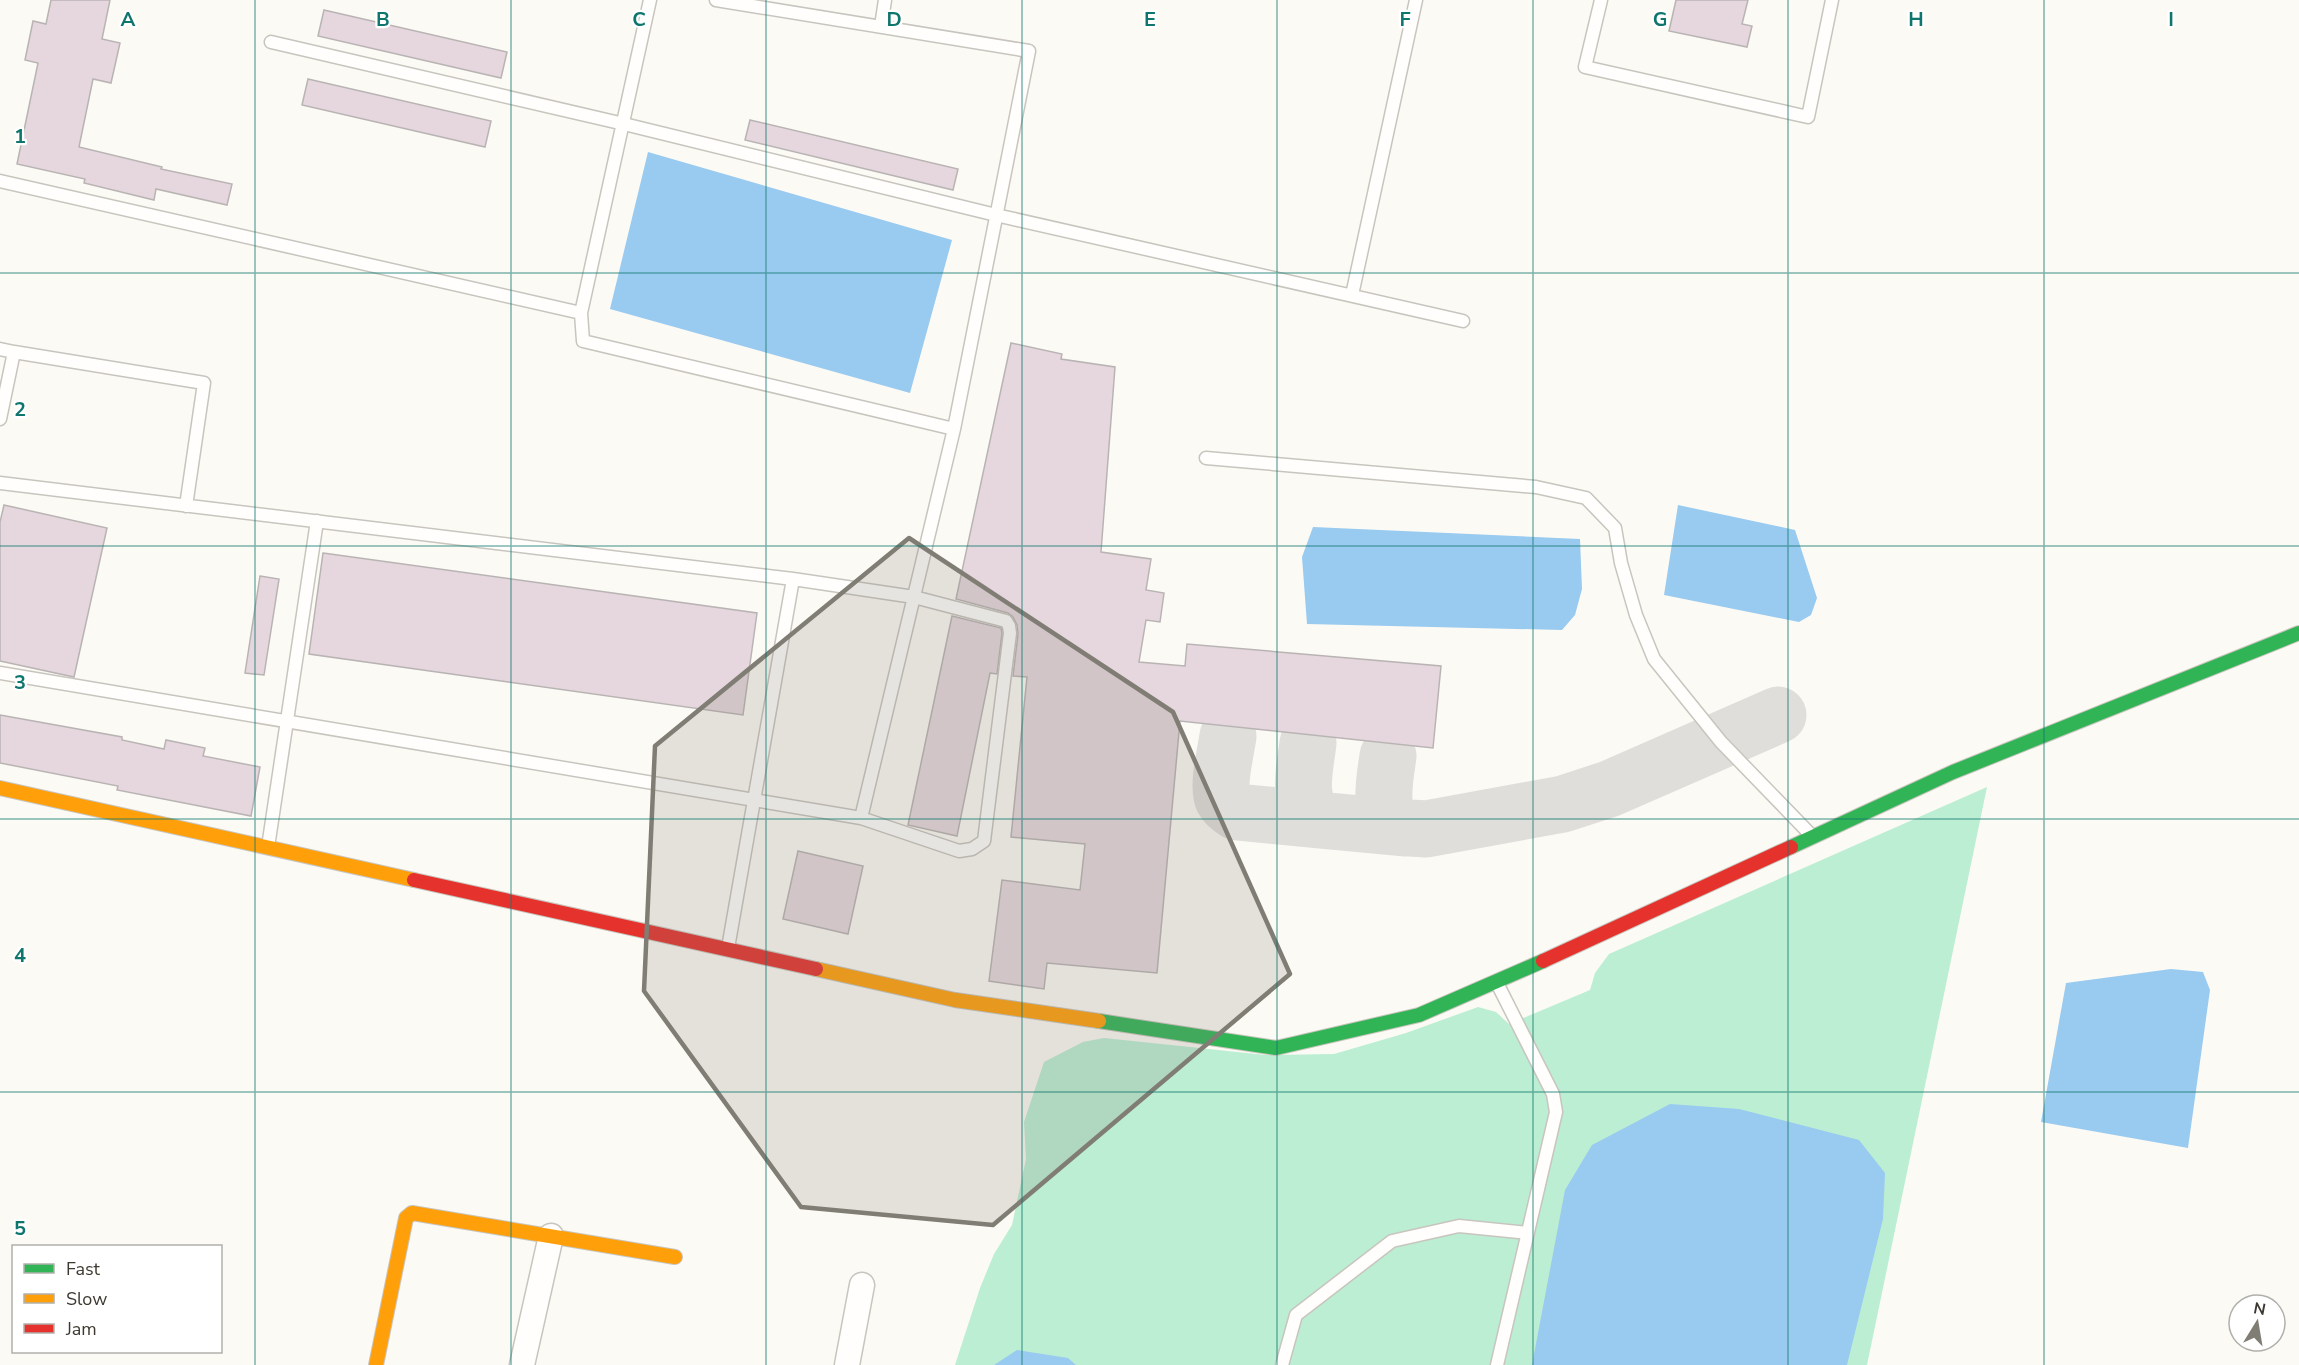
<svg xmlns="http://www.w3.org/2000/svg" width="2299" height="1365" font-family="'Nunito Sans',sans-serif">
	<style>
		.green { fill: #bceed3 }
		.water { fill: #99caf0 }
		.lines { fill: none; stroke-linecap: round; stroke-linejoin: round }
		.taxiway { stroke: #e0deda; stroke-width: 57 }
		.building { fill: #e6d7de; stroke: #b9b4b4; stroke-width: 1.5 }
		.lane-casing { stroke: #c8c5be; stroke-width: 15 }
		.street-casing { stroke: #c8c5be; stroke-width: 27 }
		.fast-casing { stroke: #c8c5be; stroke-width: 16 }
		.slow-casing { stroke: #c8c5be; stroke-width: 16 }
		.jam-casing { stroke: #c8c5be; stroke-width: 16 }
		.lane { stroke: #fffefd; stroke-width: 12 }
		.street { stroke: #fffefd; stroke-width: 24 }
		.fast { stroke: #30b455; stroke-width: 14 }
		.slow { stroke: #ff9f0a; stroke-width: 14 }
		.jam { stroke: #e5322d; stroke-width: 14 }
		.marked { fill: #807d75; fill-opacity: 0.2; stroke: #807d75; stroke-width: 4.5; stroke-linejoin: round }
		.grid { fill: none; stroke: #0f766e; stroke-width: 1.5; stroke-opacity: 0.55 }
		.grid-label { font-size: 20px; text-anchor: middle; font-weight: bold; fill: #0f766e; stroke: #fff; stroke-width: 4.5; stroke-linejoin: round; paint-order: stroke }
	</style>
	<rect width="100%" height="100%" fill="#fcfaf4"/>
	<path class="green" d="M1987 787 1867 1365H955L980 1288 994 1254 1012 1225 1026 1159 1024 1122 1044 1062 1083 1042 1104 1038 1266 1055 1334 1054 1406 1033 1478 1007 1496 1012 1509 1024 1590 990 1595 973 1609 954Z"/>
	<path class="water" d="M648 152 952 240 910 393 610 309Z
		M1678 505 1795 530 1817 598 1811 615 1799 622 1664 595Z
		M1313 527 1580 539 1582 589 1575 615 1562 630 1307 624 1302 557Z
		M2171 969 2203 972 2210 990 2188 1148 2041 1122 2066 983Z
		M1670 1104 1739 1109 1859 1140 1885 1173 1883 1219 1847 1365H1532L1565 1190 1592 1145Z
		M1017 1350 1068 1358 1076 1365H994Z"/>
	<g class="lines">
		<path class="taxiway" d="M1228 736C1226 751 1217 786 1223 799 1226 805 1232 809 1237 812L1319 820
			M1308 743C1305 769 1295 803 1319 820L1404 828
			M1388 756C1386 772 1377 814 1394 823 1404 829 1415 828 1426 829L1563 804 1609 789 1778 715"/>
	</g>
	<path class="building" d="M51 0H110L102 39 120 43 111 83 93 79 79 147 162 167 161 169 232 184 227 205 156 189 154 200 84 183 85 179 17 164 38 63 25 60 33 21 46 24Z
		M1676 0H1748L1742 24 1752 26 1747 47 1669 31Z
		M324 10 507 52 501 78 318 36Z
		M308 79 491 121 485 147 302 105Z
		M750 120 958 169 953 190 745 140Z
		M1011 343 1062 354 1061 359 1115 367 1101 552 1151 559 1146 590 1164 593 1160 622 1146 620 1139 662 1185 666 1187 644 1441 666 1433 748 1180 721 1157 973 1047 963 1044 989 989 981 1002 880 1080 890 1085 844 1011 837 1027 677 1013 676 1018 634 1017 625 1013 617 1008 613 956 599Z
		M4 505 107 528 74 677 0 661V522Z
		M323 553 757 613 743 715 309 654Z
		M260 576 279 579 264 675 245 673Z
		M952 616 1001 628 1002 633 997 674 990 673 957 836 908 825Z
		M0 715 122 737V740L164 749 166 740 205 748 203 756 260 767 251 816 117 790 118 786 0 763Z
		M798 851 863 866 848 934 783 919Z"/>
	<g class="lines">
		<defs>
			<path id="lane" d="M1601 0 1585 67 1808 117 1832 0
				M881 26 885 0
				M271 42 624 124 996 215 1463 321
				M0 181 581 313 583 341 954 429 1029 51 716 0
				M1352 295 1416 0
				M581 313 650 0
				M0 349 14 352 0 419
				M14 352 204 383 186 506
				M1206 458 1536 487 1586 498 1615 528 1621 563 1636 615 1654 659 1721 742 1811 835
				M0 483 793 579 914 597 1006 621 1009 626 1010 633 984 841 972 849 959 851 861 818
				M0 673 861 818 954 429
				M268 847 317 521
				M728 948 793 579
				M1282 1365 1296 1315 1392 1241 1459 1226 1528 1233
				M1497 1365 1556 1112 1553 1094 1497 983"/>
			<path id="street" d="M522 1365 551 1236
				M847 1365 862 1285"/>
			<path id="fast" d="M1791 847 1953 772 2299 633
				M1099 1021 1276 1048 1419 1015 1543 961"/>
			<path id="slow" d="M0 788 414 880
				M816 969 955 1000 1099 1021
				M376 1365 406 1218 412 1213 675 1257"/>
			<path id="jam" d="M414 880 816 969
				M1543 961 1791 847"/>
		</defs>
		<use href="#lane" class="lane-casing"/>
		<use href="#street" class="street-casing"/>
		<use href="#fast" class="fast-casing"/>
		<use href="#slow" class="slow-casing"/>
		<use href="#jam" class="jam-casing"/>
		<use href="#lane" class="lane"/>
		<use href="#street" class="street"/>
		<use href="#fast" class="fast"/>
		<use href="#slow" class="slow"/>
		<use href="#jam" class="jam"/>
	</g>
	<path class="marked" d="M909 538 1173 712 1290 974 993 1225 801 1207 644 991 655 746Z"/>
	<path class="grid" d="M255 0V1365M511 0V1365M766 0V1365M1022 0V1365M1277 0V1365M1533 0V1365M1788 0V1365M2044 0V1365M0 273H2299M0 546H2299M0 819H2299M0 1092H2299"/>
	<g class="grid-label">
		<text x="128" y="26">A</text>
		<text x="383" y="26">B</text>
		<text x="639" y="26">C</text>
		<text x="894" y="26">D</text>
		<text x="1150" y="26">E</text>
		<text x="1405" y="26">F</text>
		<text x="1660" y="26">G</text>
		<text x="1916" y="26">H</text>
		<text x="2171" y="26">I</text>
		<text x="20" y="143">1</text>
		<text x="20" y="416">2</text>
		<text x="20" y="689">3</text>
		<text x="20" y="962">4</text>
		<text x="20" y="1235">5</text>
	</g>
	<rect x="12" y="1245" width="210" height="108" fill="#ffffff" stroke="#b1b0ac" stroke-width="1.5"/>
	<rect x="24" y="1264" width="30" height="9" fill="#30b455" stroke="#b1b0ac" stroke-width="1.5"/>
	<text x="66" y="1275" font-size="18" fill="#3d3930">Fast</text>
	<rect x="24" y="1294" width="30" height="9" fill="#ff9f0a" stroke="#b1b0ac" stroke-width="1.5"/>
	<text x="66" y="1305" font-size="18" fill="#3d3930">Slow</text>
	<rect x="24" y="1324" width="30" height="9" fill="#e5322d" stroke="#b1b0ac" stroke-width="1.5"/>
	<text x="66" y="1335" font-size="18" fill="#3d3930">Jam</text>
	<g transform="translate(2257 1323) rotate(11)"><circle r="28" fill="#ffffff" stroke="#b1b0ac" stroke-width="1.5"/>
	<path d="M0-4.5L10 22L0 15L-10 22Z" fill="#807d75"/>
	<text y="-9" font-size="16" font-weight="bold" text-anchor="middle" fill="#3d3930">N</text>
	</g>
</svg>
